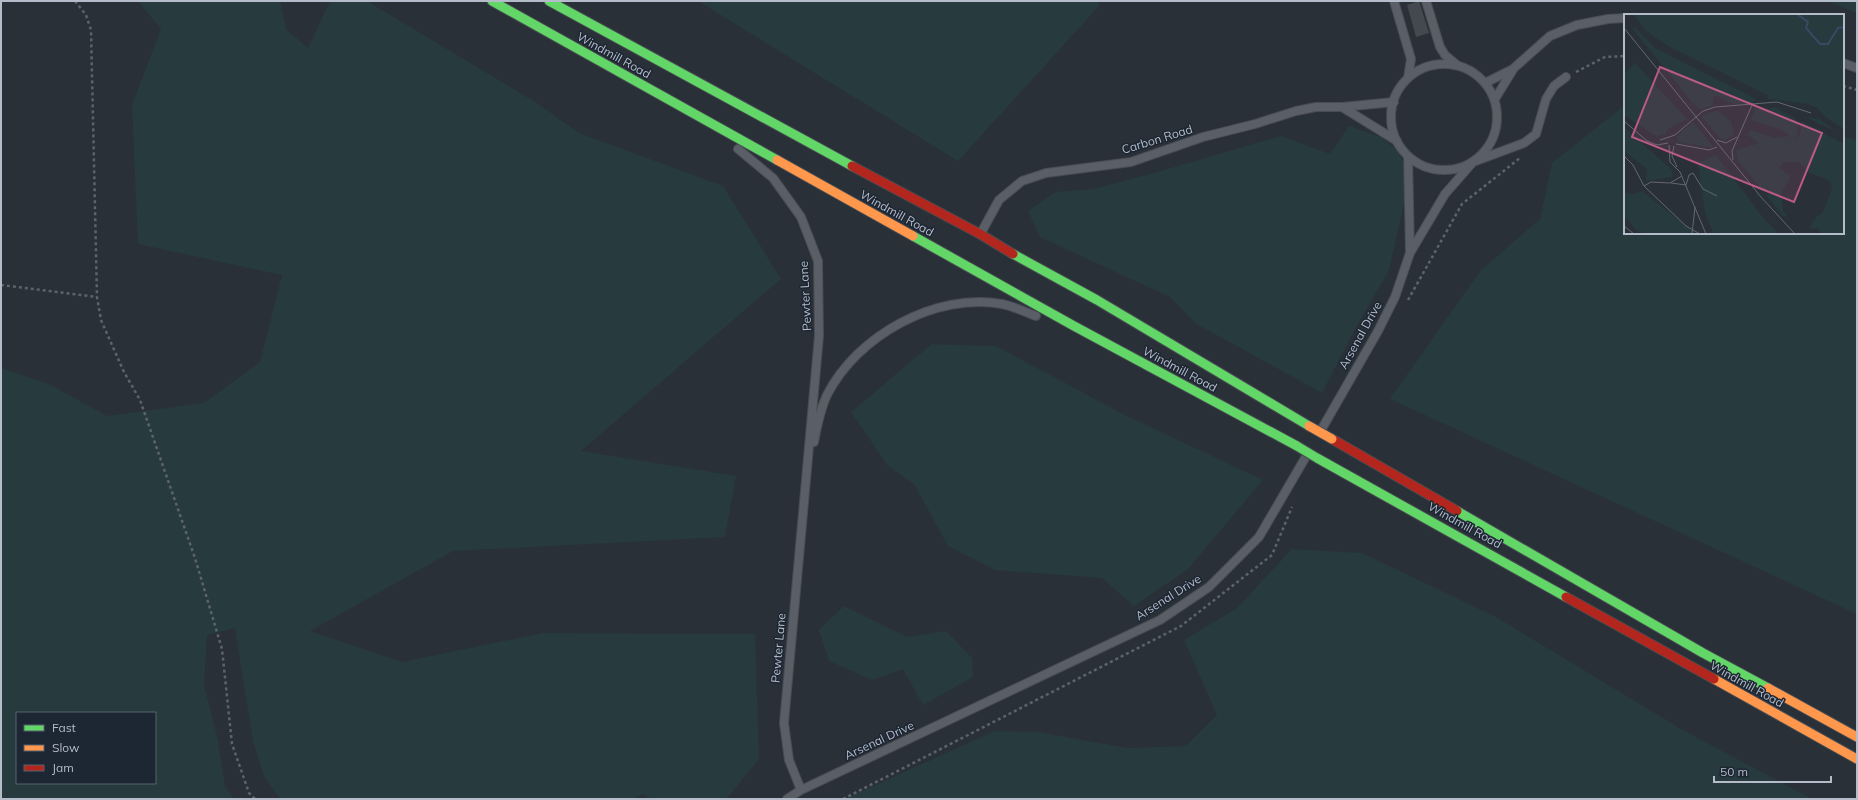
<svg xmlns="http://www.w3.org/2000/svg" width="1858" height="800" font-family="Mulish,sans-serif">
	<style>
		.green { fill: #273a3e; fill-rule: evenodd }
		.building { fill: #444950 }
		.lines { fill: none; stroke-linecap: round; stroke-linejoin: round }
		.lane-casing { stroke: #484c53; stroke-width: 10 }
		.fast-casing { stroke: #474c53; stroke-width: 11 }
		.slow-casing { stroke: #474c53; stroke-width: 11 }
		.jam-casing { stroke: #474c53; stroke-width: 11 }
		.path { stroke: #5d636a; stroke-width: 2.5; stroke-dasharray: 3 3; stroke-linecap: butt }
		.lane { stroke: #5a5e66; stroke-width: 8 }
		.fast { stroke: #63d668; stroke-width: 9 }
		.slow { stroke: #ff974d; stroke-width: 9 }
		.jam { stroke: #b3261e; stroke-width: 9 }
		.fast-bridge-casing { stroke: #474c53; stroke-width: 11; stroke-linecap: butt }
		.slow-bridge-casing { stroke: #474c53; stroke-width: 11; stroke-linecap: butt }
		.fast-bridge { stroke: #63d668; stroke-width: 9 }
		.slow-bridge { stroke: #ff974d; stroke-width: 9 }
		.labels { text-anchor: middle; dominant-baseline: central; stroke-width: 3; stroke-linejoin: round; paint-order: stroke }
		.street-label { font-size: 12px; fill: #b4bcc9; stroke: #1d2633 }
		.inset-river { fill: none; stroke: #384963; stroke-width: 2 }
		.inset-road { fill: none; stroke: #616872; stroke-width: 1 }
		.view { fill: #bc5a87; fill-opacity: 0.15; stroke: #bc5a87; stroke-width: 2 }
		.inset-edge { fill: none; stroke: #b4bcc9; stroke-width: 2 }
	</style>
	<rect width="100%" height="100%" fill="#2a3038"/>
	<path class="green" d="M138 1H280L286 29 308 48 330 1H367L537 103 579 133 723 186 781 279 581 451 736 476 725 537 453 551 310 631 402 662 543 633 755 634 759 759 729 796 724 799H652L643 794 633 799H280L264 776 253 742 235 628 207 635 204 685 218 740 225 787 234 799H1V368L49 384 107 416 204 403 260 362 282 275 138 244 132 105 161 29ZM17 713H155V783H17Z
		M698 1H1097L1100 5 958 161Z
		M1828 1H1857V13Z
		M1625 105V233H1843V137L1857 140V614L1390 399 1481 270 1540 219 1552 163Z
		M1349 126 1381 137 1398 151 1410 177 1389 270 1355 329 1322 393 1195 323 1170 297 1040 237 1028 211 1056 192 1093 189 1154 173 1281 136 1330 154Z
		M932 344 996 346 1123 414 1263 480 1188 569 1134 606 1102 578 995 570 948 546 914 484 888 466 851 412Z
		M1292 549 1362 553 1496 617 1681 729 1812 799H845L995 731 1038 732 1127 748 1186 746 1217 715 1184 640 1237 608Z
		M844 606 907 637 946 631 972 658 973 677 923 705 903 669 872 680 829 661 819 630Z"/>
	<path class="building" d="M1419 1 1429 33 1416 37 1407 5Z"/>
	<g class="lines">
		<defs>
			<path id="lane" d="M1394 1 1411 59 1408 78
				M1426 1 1440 47 1445 55 1457 65
				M1843 63 1857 68
				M1391 117a53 53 0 1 1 106 0a53 53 0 1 1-106 0Z
				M1485 83 1513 69
				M1495 99 1514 68 1550 36 1577 25 1608 19 1625 18
				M1342 107 1397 141
				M738 149 773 178 801 217 818 261 819 336 784 723 789 760 801 790
				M1408 156 1410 252
				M981 233 999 200 1022 181 1046 173 1131 162 1203 137 1255 124 1296 111 1316 107H1342L1394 102
				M1320 432 1378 331 1395 297 1410 253 1445 194 1473 162 1524 143 1536 134 1546 99 1554 86 1566 77
				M814 442C817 426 820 410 827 395 857 336 935 292 1002 304 1013 306 1025 312 1036 316
				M787 799 801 790 1160 620 1209 587 1259 537 1308 453"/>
			<path id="fast" d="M492 1 777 160
				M549 1 852 166
				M913 236 1074 326 1297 446
				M1013 254 1097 300 1309 426
				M1317 458 1566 597
				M1457 511 1703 653 1768 688"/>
			<path id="slow" d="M777 160 913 236
				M1714 679 1857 759
				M1768 688 1857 737"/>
			<path id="jam" d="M852 166 980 234 1013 254
				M1332 439 1457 511
				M1566 597 1714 679"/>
		</defs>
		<use href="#lane" class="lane-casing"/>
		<use href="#fast" class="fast-casing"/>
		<use href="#slow" class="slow-casing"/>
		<use href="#jam" class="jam-casing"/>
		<path class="path" d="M75 1 86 15 91 30 97 297 101 320 124 372 140 400 195 558 222 649 232 744 249 793 255 799
			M1576 72 1605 57 1625 56
			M1843 86 1857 90
			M1 285 97 297
			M1408 300 1462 204 1520 158
			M843 799 1181 626 1272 555 1292 507"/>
		<use href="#lane" class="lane"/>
		<use href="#fast" class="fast"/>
		<use href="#slow" class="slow"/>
		<use href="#jam" class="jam"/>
		<defs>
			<path id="fast-bridge" d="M1297 446 1317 458"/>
			<path id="slow-bridge" d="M1309 426 1332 439"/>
		</defs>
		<use href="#fast-bridge" class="fast-bridge-casing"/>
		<use href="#slow-bridge" class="slow-bridge-casing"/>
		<use href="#fast-bridge" class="fast-bridge"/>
		<use href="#slow-bridge" class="slow-bridge"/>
	</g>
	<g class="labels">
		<g class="street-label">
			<text transform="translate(614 55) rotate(29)">Windmill Road</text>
			<text transform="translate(1157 139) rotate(-17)">Carbon Road</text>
			<text transform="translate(897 213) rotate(29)">Windmill Road</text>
			<text transform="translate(805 296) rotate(-93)">Pewter Lane</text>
			<text transform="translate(1360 335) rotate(-61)">Arsenal Drive</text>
			<text transform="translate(1180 369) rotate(28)">Windmill Road</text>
			<text transform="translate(1465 525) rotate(29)">Windmill Road</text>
			<text transform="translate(1168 597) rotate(-32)">Arsenal Drive</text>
			<text transform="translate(778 648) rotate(-85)">Pewter Lane</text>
			<text transform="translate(1747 684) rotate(29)">Windmill Road</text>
			<text transform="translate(879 740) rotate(-25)">Arsenal Drive</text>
		</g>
	</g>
	<g transform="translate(1624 14)">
		<rect width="220" height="220" fill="#2a3038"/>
		<path d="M9 0H220V115L199 101 194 94 184 90 144 85 143 81 42 31 22 17ZM8 14 13 15 31 34 132 85 128 89 109 90 93 82 89 83V91L77 95 71 92ZM11 49 63 105 44 115 41 120 32 122 0 101V60ZM139 93 142 96 150 93 171 104 174 111 172 125 176 121 177 107 220 130V220H197L194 214 185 215 192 203 198 200 208 175 207 169 202 165 186 159 175 148H160L155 154 167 162 157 180 159 197 164 201 160 203 142 181 145 180V174L140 178 114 147 112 136 135 129 123 121 126 116 150 124 165 122 158 116 127 106 131 95ZM93 96 107 107 110 122 101 126 95 123 77 102ZM183 103 195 105 212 117 193 109ZM69 108 88 131V134L55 128 53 123 59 116ZM0 113 48 156V163L22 167 23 155 0 137ZM92 141 137 201 155 220H91L89 218 81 199 74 149ZM18 177 73 220H21L12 216 0 201V179L10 180Z" fill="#273a3e"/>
		<path class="inset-river" d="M173 0 184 8 182 14 196 30H204L214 14 220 13"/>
		<path class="inset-road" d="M0 14 137 183 171 220M0 107 23 127 33 131 44 129M36 126 51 121 79 97 91 93 153 88 187 99M93 126 102 129 113 123M52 130 85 136 93 133M45 131 46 148 56 158 82 220M50 132 48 142 53 153M0 142 9 151 20 172 62 212 76 220M109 146 108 137 128 91M47 169 62 171 65 161 69 159 79 175 93 182M20 172 27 168 46 169 58 162M0 212 10 220M68 220 71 193"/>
		<path class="view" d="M36 53 198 119 170 188 8 123Z"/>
		<rect width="220" height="220" class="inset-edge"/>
	</g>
	<rect width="1858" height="800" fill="none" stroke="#b4bcc9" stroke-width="4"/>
	<rect x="16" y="712" width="140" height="72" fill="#1d2633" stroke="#59626f"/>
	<rect x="24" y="725" width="20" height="6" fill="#63d668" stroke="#59626f"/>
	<text x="52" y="732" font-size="12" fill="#b4bcc9">Fast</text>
	<rect x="24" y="745" width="20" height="6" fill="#ff974d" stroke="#59626f"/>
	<text x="52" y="752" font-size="12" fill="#b4bcc9">Slow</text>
	<rect x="24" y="765" width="20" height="6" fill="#b3261e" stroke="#59626f"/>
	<text x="52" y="772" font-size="12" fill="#b4bcc9">Jam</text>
	<path d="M1714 776v6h117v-6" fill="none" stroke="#b4bcc9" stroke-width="2"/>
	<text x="1720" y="776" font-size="12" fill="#b4bcc9" stroke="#1d2633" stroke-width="3" paint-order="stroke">50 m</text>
</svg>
